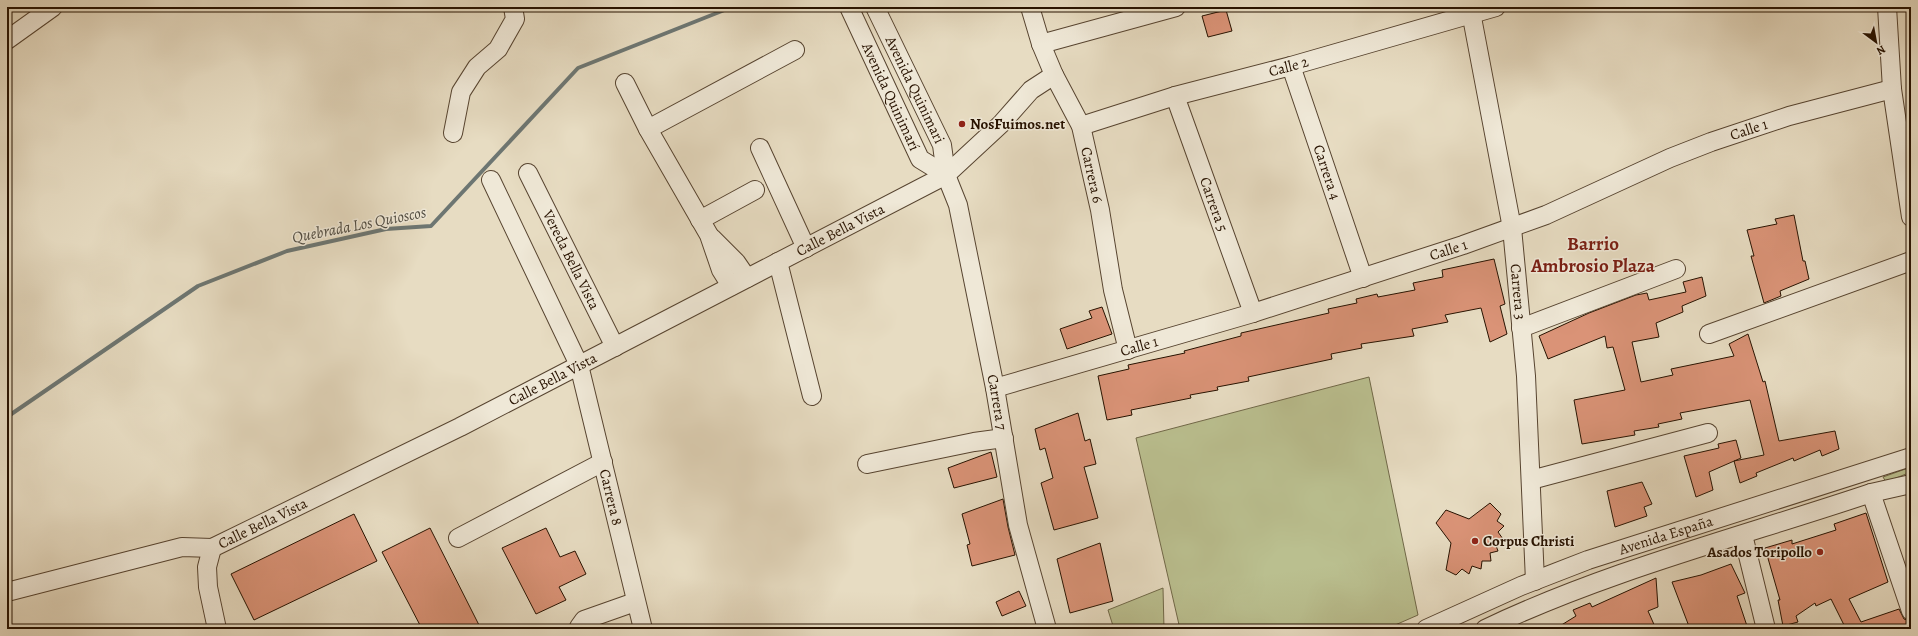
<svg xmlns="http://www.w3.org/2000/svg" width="1918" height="636" font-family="Alegreya,serif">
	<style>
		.green { fill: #babf8f; stroke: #706848 }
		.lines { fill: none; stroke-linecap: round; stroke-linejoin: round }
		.stream { stroke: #6d7672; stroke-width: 4 }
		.building { fill: #da9377; stroke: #271200 }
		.minor-casing { stroke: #574430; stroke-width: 20 }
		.minor { stroke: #efe8d7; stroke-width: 18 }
		.poi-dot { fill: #8f2418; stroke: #efe8d7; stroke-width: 1.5 }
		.labels { text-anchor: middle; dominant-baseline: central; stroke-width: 3; stroke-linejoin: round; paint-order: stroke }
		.street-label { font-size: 15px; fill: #271200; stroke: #efe8d7 }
		.poi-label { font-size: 15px; font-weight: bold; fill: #271200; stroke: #efe8d7; text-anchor: start }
		.water-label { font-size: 16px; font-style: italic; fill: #504c42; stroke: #efe8d7 }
		.district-label { font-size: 19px; font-weight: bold; fill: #7a1f14; stroke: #efe8d7 }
	</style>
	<rect width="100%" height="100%" fill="#e7dcc2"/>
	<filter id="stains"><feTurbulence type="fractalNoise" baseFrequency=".005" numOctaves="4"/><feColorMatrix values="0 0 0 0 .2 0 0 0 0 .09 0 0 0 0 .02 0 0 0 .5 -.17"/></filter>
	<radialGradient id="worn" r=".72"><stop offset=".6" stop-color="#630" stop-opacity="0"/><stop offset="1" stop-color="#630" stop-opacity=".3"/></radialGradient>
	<path class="green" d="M1369 377 1418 615 1386 629H1180L1136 438Z
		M1911 467V472L1886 482 1883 477Z
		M1163 588 1164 629H1114L1108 610Z"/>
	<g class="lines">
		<path class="stream" d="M7 417 198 286 287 251 386 229 431 226 578 68 732 7"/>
	</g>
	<path class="building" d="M1226 10 1232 31 1208 37 1202 16Z
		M1794 215 1803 261H1805L1809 279 1780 291 1781 296 1764 303 1751 256H1754L1747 230 1777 224 1775 219Z
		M1494 259 1505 304 1500 306 1507 334 1490 342 1481 308 1445 315 1448 322 1412 329 1414 336 1361 344 1362 348 1331 354 1332 359 1248 377 1249 381 1217 387 1218 390 1190 395 1191 398 1131 410 1132 415 1107 420 1098 376 1129 369 1128 365 1185 353 1184 351 1241 336V333L1329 313 1328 309 1357 303 1356 299 1377 294 1378 297 1415 290 1413 283 1443 277 1442 270Z
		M1702 277 1706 296 1682 306 1683 312 1656 323 1659 337 1632 342 1641 382 1673 375 1671 369 1734 356 1729 344 1748 334 1763 382 1765 381 1779 441 1835 431 1839 449 1822 456 1820 450 1794 461 1793 458 1756 473 1757 476 1740 483 1734 461 1764 455 1750 400 1680 413 1682 419 1658 424 1659 427 1634 431 1635 435 1582 444 1574 400 1625 390 1613 347 1607 348 1605 336 1548 359 1539 336 1589 313 1636 295 1647 293 1649 300 1686 292 1683 282Z
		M1102 307 1112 334 1067 349 1060 329 1092 318 1089 311Z
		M1078 413 1085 441 1090 439 1096 464 1084 467 1098 518 1054 530 1041 483 1053 478 1045 448 1040 450 1035 429Z
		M1736 440 1741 458 1709 472 1713 490 1696 497 1684 456 1719 448 1718 444Z
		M991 452 997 477 954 488 948 468Z
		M1642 482 1652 504 1644 507 1647 516 1615 527 1607 491Z
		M1003 499 1008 527 1015 555 972 566 967 545 970 544 962 514Z
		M1490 503 1501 514 1497 521 1504 526 1498 532 1503 539 1495 543 1498 551 1490 553 1491 561H1482L1481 569 1472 566 1469 574 1462 569 1456 575 1446 570 1451 543 1436 523 1446 510 1469 519Z
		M1866 513 1888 582 1849 599 1861 622 1899 609 1904 619 1910 621 1911 624 1892 629H1846L1831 599 1816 606 1815 603 1796 616 1798 622 1783 626 1778 600H1780L1765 548 1792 540V544L1836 530 1834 524Z
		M354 514 377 561 254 620 231 574Z
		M430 528 481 629H422L382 552Z
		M546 528 560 557 575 551 586 574 559 587 566 600 536 614 502 548Z
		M1100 543 1113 601 1070 613 1057 559Z
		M1731 564 1745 593 1737 596 1748 629H1690L1672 582 1701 575Z
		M1656 578 1658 607 1648 611 1656 629H1555L1576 616 1573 610 1590 603 1592 607Z
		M1019 591 1026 606 1002 616 996 602Z"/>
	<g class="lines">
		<defs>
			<g id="minor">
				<path id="s1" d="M849 7 920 159 946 175"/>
				<path id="s2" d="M875 7 942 145 946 175 958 205 995 388 1018 525 1047 629"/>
				<path id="s3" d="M1030 7 1041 44 1054 75 1081 126 1100 210 1113 290 1128 350"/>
				<path id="s4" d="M1470 7 1512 228 1526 376 1535 581"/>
				<path d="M1887 7 1892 89 1911 217"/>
				<path d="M7 40 53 7"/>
				<path d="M1041 44 1176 7"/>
				<path id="s5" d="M1291 66 1363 278"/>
				<path d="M625 83 648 129 709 235 721 270 731 286"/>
				<path id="s6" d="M1175 96 1253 313"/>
				<path id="s7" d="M1081 126 1175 96 1291 66 1496 7"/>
				<path d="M648 129 795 50"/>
				<path d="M453 133 461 92 477 67 498 49 515 19 513 7"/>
				<path d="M760 148 806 248"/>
				<path id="s8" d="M528 173 615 347"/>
				<path id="s9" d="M491 180 579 365 643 629"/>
				<path d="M700 220 755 190"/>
				<path d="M712 238 736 262 747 278"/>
				<path d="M778 262 812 396"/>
				<path d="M1521 328 1676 269"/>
				<path d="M1709 334 1911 261"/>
				<path id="s10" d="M995 388 1253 313 1463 245 1546 215 1670 158 1711 142 1789 116 1892 89"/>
				<path d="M867 464 974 442 1004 438"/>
				<path d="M1531 480 1708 433"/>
				<path d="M1871 493 1911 611"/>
				<path d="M1743 535 1766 629"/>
				<path d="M458 538 603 462"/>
				<path d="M212 548 207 567 208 587 217 629"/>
				<path id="s11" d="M7 592 182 547 212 548 460 427 946 175 1001 124 1031 90 1054 75"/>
				<path d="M579 629V627L584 620 635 602"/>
				<path id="s12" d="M1426 629 1521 586 1588 560 1911 457"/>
				<path d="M1485 629C1606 571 1743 536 1871 493L1911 484"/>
			</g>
		</defs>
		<use href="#minor" class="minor-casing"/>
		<use href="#minor" class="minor"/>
	</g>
	<g class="poi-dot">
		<circle cx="962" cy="124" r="4"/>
		<circle cx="1475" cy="541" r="4"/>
		<circle cx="1820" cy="552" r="4"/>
	</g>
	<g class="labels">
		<g class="street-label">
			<text stroke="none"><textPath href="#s7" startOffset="216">Calle 2</textPath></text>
			<text stroke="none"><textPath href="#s2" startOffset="92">Avenida Quinimari</textPath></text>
			<text stroke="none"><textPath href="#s1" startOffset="99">Avenida Quinimarí</textPath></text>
			<text stroke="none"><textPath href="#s10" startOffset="798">Calle 1</textPath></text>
			<text stroke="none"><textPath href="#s5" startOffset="112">Carrera 4</textPath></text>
			<text stroke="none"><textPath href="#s3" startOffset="180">Carrera 6</textPath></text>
			<text stroke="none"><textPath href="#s6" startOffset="115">Carrera 5</textPath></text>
			<text stroke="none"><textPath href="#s11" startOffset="915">Calle Bella Vista</textPath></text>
			<text stroke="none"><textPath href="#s10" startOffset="474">Calle 1</textPath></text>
			<text stroke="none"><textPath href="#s8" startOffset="97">Vereda Bella Vista</textPath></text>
			<text stroke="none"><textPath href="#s4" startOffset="289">Carrera 3</textPath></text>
			<text stroke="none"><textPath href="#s10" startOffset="150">Calle 1</textPath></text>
			<text stroke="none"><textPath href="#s11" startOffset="591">Calle Bella Vista</textPath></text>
			<text stroke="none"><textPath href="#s2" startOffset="417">Carrera 7</textPath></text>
			<text stroke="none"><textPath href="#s9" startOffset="341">Carrera 8</textPath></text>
			<text stroke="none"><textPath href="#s11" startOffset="267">Calle Bella Vista</textPath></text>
			<text stroke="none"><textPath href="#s12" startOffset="258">Avenida España</textPath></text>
		</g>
		<g class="poi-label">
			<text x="970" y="124">NosFuimos.net</text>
			<text x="1483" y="541">Corpus Christi</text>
			<text x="1812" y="552" text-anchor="end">Asados Toripollo</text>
		</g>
		<g class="water-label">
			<text transform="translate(359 225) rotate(-11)">Quebrada Los Quioscos</text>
		</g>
		<g class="district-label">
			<text x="1593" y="244">Barrio<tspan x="1593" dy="22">Ambrosio Plaza</tspan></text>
		</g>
	</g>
	<rect width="1918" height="636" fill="none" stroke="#e7dcc2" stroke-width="24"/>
	<rect x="8" y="8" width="1902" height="620" fill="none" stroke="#271200" stroke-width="2"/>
	<rect x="12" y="12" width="1894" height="612" fill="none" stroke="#271200"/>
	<g transform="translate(1876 42) rotate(148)" stroke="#efe8d7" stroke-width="3" paint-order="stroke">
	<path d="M0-3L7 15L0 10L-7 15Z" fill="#271200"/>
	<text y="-6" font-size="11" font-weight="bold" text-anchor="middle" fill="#271200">N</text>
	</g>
	<rect width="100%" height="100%" filter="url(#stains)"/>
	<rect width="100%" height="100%" fill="url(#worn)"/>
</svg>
